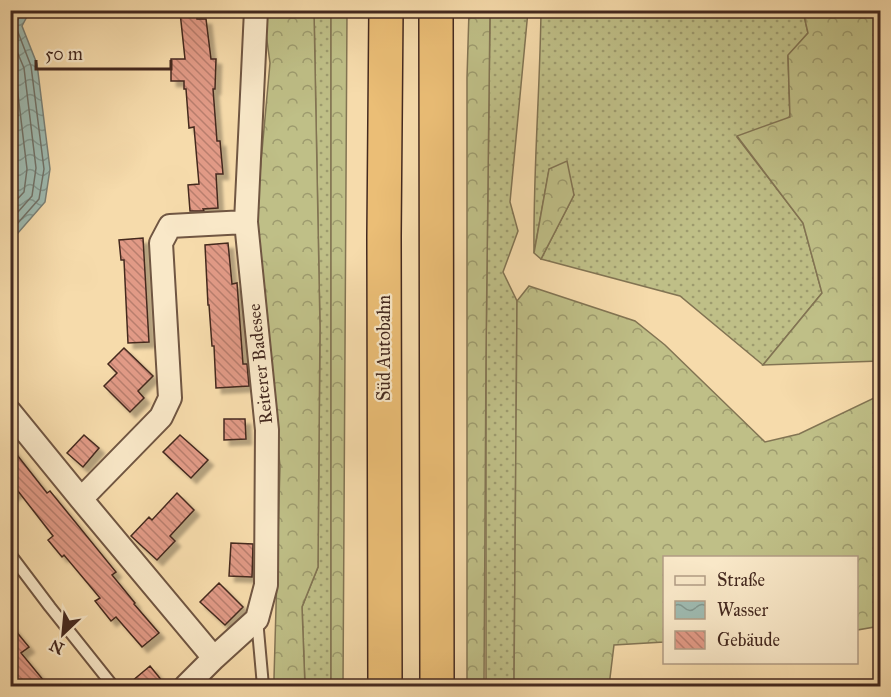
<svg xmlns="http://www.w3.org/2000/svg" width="891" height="697" font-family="'IM FELL Great Primer',serif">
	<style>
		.grass { fill: url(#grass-dots); stroke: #827453; stroke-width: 1.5 }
		.forest { fill: url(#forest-crowns); stroke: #827453; stroke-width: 1.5 }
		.water { fill: url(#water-waves); stroke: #7a8076; stroke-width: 1.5 }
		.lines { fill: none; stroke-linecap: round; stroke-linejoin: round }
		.shore { stroke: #717268; stroke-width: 1.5 }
		.building { fill: url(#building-back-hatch); stroke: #44291f; stroke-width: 1.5; filter: url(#shadow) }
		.lane-casing { stroke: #705642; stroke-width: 14 }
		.street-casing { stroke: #705642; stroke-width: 26 }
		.highway-casing { stroke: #44291f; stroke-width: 36 }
		.lane { stroke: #f9e8c8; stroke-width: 10 }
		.street { stroke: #f9e8c8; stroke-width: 22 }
		.highway { stroke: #ebbe76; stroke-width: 33 }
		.labels { text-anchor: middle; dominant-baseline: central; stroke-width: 4.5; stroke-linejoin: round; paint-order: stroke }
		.street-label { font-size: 18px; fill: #44291f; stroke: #f9e8c8 }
	</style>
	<defs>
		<pattern id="grass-dots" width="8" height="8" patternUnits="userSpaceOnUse" patternTransform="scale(1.5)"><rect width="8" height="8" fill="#bfbf87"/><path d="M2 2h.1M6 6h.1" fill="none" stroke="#9d9b6e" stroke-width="1.8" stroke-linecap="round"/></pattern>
		<pattern id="forest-crowns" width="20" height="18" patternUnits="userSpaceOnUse" patternTransform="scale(1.5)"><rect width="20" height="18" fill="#bfbf87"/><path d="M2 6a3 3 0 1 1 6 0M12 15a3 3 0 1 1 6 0" fill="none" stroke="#9d9b6e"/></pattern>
		<pattern id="water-waves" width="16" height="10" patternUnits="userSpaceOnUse" patternTransform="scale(1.5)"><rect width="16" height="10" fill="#9ebab0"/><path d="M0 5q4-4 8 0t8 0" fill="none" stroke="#82978f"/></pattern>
		<pattern id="building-back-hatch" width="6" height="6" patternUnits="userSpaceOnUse" patternTransform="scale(1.5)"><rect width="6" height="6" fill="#e19a86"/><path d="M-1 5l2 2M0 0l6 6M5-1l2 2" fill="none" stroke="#b87e6d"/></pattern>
		<filter id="shadow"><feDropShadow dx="5.5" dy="5.5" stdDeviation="1.5" flood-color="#0004"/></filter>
	</defs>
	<rect width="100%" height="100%" fill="#f6dbab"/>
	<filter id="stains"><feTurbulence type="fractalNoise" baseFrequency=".00333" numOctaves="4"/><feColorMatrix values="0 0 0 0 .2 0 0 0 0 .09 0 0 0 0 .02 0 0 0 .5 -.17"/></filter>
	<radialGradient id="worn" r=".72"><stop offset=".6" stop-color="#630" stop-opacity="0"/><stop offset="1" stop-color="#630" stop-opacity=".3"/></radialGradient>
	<path class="grass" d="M331 10V686H305L302 607 318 567 320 327 314 11Z
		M490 11H528L510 202 518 231 503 272 517 301 514 686H486V355Z
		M541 11H803L808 33 788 56 790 118 737 137 803 223 822 293 763 365 680 296 541 259 574 195 549 170 534 253C533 172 540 91 541 11Z"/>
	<path class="forest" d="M263 11H314L320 327 318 567 302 607 305 686H275L274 678 280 466 255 228 270 63Z
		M331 11H347L343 686H331Z
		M490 11 486 355 484 686H467V78L469 11Z
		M803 11H880V361L763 365 822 293 803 223 737 136 790 117 788 55 808 33Z
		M567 161 574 195 541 259 534 253 549 169Z
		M529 286 635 321 665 345 765 442 799 434 876 397 880 399V626L857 630 856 558H664V642L614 645 609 686H514L517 301Z"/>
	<path class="water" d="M11 10 30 11 22 26 37 64 50 169 45 202 11 241Z"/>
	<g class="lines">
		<path class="shore" d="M10 35 24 68 36 168 32 196 10 221
			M10 59 15 70 27 169 24 192 10 207
			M10 232 39 199 44 169 31 66 16 27V23L23 10"/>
	</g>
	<path class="building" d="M191 10H196L197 19H206L211 59H216L215 89H213L217 141H220L223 174H216L218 208 203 209 204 211H190L188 185 199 184 194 127 189 128 186 89H184V81H171V59H185L180 12Z
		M143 238 149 342 128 343 124 260H121L119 240Z
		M228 243 232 284 237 283 243 364H247L249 386 216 388 214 346H212L209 305H208L205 245Z
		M124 348 153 376 138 391 144 398 130 412 104 386 117 373 108 364Z
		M224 419H245L246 439 224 440Z
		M84 435 99 448 83 467 67 453Z
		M180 435 208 460 191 478 163 452Z
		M10 446 47 493 50 491 116 572 112 575 135 603 134 604 159 633 142 647 116 617 111 621 95 601 100 598 64 555 62 557 48 540 53 536 18 491 10 497Z
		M177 493 194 510 170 536 175 541 157 560 131 536 149 517 152 520Z
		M231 543 253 544 252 577 229 576Z
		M219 583 243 607 225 625 200 602Z
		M10 624 29 647 21 653 49 687H21L10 673Z
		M150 666 167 687H125Z"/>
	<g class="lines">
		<defs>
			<path id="lane" d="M10 554 50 607 113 686
				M257 619 263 686"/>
			<path id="street" d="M10 412 81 499 214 658
				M81 499 161 417 170 398 161 243 170 226 246 222
				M186 686 214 658 257 619 266 585 267 430 246 222 256 10"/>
			<path id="highway" d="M436 10 437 686
				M385 686 384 236 386 10"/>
		</defs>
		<use href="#lane" class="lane-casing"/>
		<use href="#street" class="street-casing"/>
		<use href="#highway" class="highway-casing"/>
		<use href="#lane" class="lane"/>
		<use href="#street" class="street"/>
		<use href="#highway" class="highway"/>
	</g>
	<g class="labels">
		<g class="street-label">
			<text transform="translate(384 348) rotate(-90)">Süd Autobahn</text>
			<text transform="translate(260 364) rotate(-96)">Reiterer Badesee</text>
		</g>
	</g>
	<rect width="891" height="697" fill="none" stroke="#f6dbab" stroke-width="36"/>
	<rect x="12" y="12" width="867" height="673" fill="none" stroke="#44291f" stroke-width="3"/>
	<rect x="18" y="18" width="855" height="661" fill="none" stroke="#44291f" stroke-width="1.5"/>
	<rect x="663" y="556" width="195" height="108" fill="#f9e8c8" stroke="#b19c84" stroke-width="1.5"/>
	<rect x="675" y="576" width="30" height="9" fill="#f9e8c8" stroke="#b19c84" stroke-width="1.5"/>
	<text x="717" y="586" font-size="18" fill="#44291f">Straße</text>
	<rect x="675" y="601" width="30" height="18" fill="url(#water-waves)" stroke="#b19c84" stroke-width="1.5"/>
	<text x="717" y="616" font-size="18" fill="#44291f">Wasser</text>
	<rect x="675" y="631" width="30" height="18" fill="url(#building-back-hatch)" stroke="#b19c84" stroke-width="1.5"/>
	<text x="717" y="646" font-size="18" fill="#44291f">Gebäude</text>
	<g transform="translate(63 634) rotate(206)" stroke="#f9e8c8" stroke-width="4.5" paint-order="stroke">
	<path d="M0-4.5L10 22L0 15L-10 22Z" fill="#44291f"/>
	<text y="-9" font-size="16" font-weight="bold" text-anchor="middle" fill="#44291f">N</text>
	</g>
	<path d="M36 60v9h135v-9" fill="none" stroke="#44291f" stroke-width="3"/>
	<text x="45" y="60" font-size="18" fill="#44291f" stroke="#f9e8c8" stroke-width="4.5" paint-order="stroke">50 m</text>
	<rect width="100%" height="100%" filter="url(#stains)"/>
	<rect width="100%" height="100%" fill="url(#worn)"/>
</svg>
